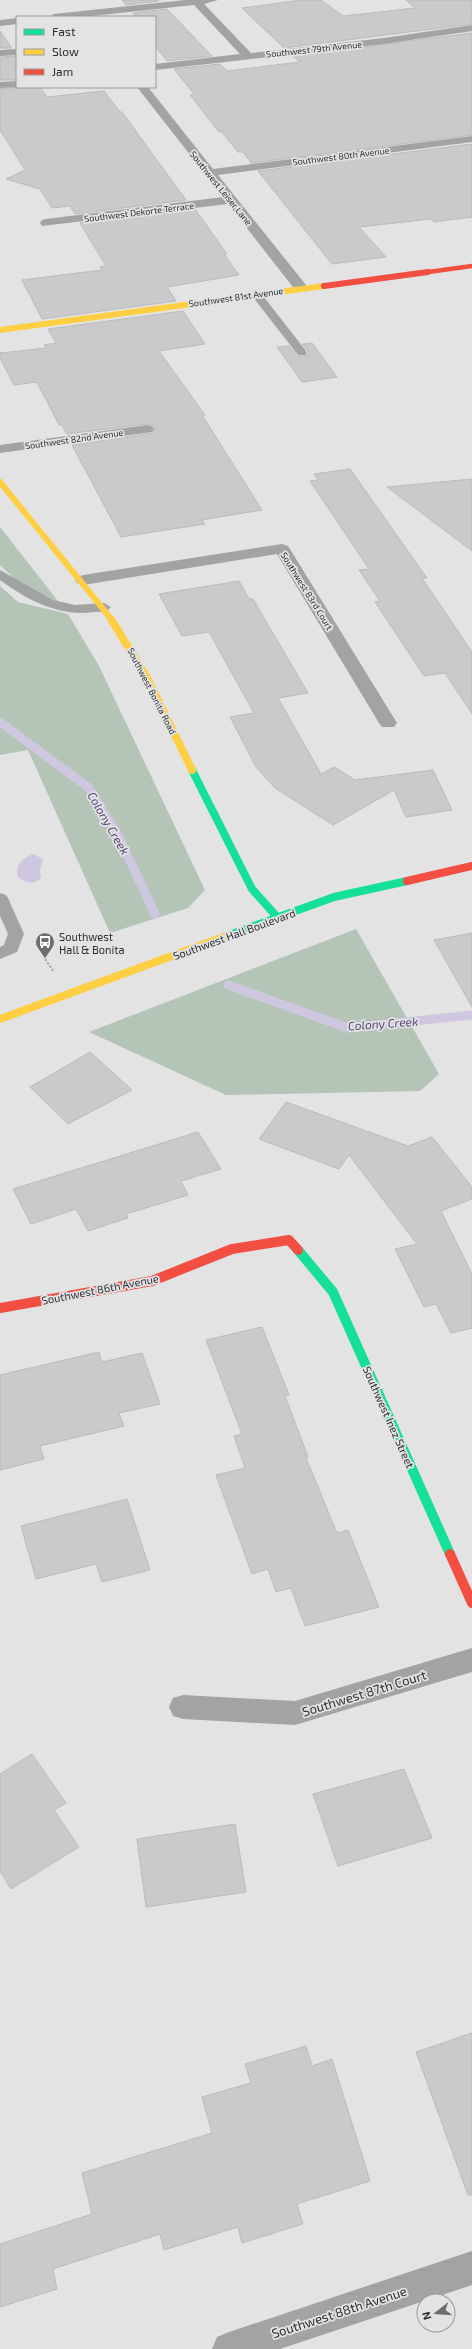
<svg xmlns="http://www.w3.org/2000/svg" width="472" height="2349" font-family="'Exo 2',sans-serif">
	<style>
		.forest { fill: #b4c5b7 }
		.water { fill: #cfc7e0 }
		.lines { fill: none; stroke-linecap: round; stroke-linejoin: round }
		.stream { stroke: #cfc7e0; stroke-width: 9 }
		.building { fill: #cac9cb; stroke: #bbbbbc }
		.path { stroke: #ababac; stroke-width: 2; stroke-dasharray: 2.5 1.5; stroke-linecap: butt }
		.lane { fill: #a2a3a3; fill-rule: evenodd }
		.street { fill: #a2a3a3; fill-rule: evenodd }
		.fast-far1 { stroke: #16e098; stroke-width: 8 }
		.fast { stroke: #16e098; stroke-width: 10 }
		.slow-far1 { stroke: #ffcf43; stroke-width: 6 }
		.slow { stroke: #ffcf43; stroke-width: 8 }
		.jam-far3 { stroke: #f24e42; stroke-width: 4.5 }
		.jam-far2 { stroke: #f24e42; stroke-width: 6 }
		.jam-far1 { stroke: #f24e42; stroke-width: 8 }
		.jam { stroke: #f24e42; stroke-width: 10 }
		.labels { text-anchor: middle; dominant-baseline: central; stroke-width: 3.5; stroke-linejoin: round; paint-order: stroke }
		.far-street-label { font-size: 9px; fill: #2e2d2f; stroke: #e3e2e5 }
		.street-label { font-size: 11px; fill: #2e2d2f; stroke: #e3e2e5 }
		.poi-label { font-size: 11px; fill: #2e2d2f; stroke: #e3e2e5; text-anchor: start }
		.water-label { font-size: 12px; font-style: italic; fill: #594676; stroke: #e3e2e5 }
		.near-street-label { font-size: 13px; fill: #2e2d2f; stroke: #e3e2e5 }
	</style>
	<rect width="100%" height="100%" fill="#e3e3e4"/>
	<path class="forest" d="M0 527 58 601H54L23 587 0 565Z
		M0 586 18 602 68 614 99 666 205 890 188 908 110 933 28 750 0 755Z
		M356 929 439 1074 420 1091 226 1095 89 1032Z"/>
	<path class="water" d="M33 854 43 859 40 870 41 878C35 885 25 883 18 877 14 865 23 858 33 854Z"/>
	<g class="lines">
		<path class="stream" d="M0 722 89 788 118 835 155 914
			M228 985 348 1028 472 1015"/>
	</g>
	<path class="building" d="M122 0H158L159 1 126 5Z
		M302 0H321L343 16 415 8 406 0H472V24L284 48 242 8Z
		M167 9 212 56 167 61 155 46V17H136L133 13Z
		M0 31 12 48H0Z
		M472 33V135L251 163 243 152H238L221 131 219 132 190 95 194 94 174 69 220 64 227 71 300 62 293 56Z
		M17 56V80H0V57Z
		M19 87H40L47 97 104 91 120 112H122L186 200 75 214 70 206 52 208 40 189 6 179 25 170 0 130V89Z
		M472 144V217L434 222 431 219 359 227 386 257 332 264 258 171Z
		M195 209 227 254H224L239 275 167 287 176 301 42 319 22 280 102 270 100 267 106 266 80 223Z
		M183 311 205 344 159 351 205 415H202L262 510 202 520 205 524 121 537 72 445 152 433 155 428 152 425 147 424 67 434 62 425H59L37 382 14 385 0 358V353L46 348 44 345 56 343 48 329Z
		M312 343 337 377 302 382 277 347 289 346 297 356H306L308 351 302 344Z
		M350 469 427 578H422L472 652V714L445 673 424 676 375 602 380 601 359 570 369 569 310 481 318 480 314 474Z
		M472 479V551L387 487Z
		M239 581 249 599H253L308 693 278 698 321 774 334 767 355 780 433 770 452 810 406 817 394 790 333 825 275 788 256 767 230 717 254 713 209 632 182 636 159 594Z
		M472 933V1007L434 940Z
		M90 1052 132 1090 68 1124 30 1087Z
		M286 1102 408 1146 432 1137 472 1187V1199L441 1211 472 1274V1328L451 1333 436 1304 424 1307 395 1249 417 1244 349 1155 339 1169 259 1139Z
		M198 1132 221 1169 181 1181 188 1195 126 1214 128 1218 88 1231 76 1209 31 1224 13 1189Z
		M262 1327 289 1395 285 1396 308 1457 306 1458 337 1533 348 1530 379 1607 305 1626 291 1588 276 1592 268 1569 252 1574 216 1475 245 1468 234 1436 242 1434 206 1340Z
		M99 1352 102 1362 142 1353 160 1404 119 1413 124 1426 40 1446 44 1459 0 1470V1375Z
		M127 1499 150 1570 102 1582 96 1564 36 1579 21 1526Z
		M32 1754 66 1803 54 1810 79 1847 11 1889 0 1871V1774Z
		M404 1769 432 1838 338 1866 313 1794Z
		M235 1824 246 1892 146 1907 137 1839Z
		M472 2033V2195H468L416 2052Z
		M306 2046 312 2066 332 2059 370 2181 297 2204 303 2224 242 2243 238 2227 164 2250 160 2234 53 2269 57 2289 0 2307V2244L92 2214 82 2173 212 2133 202 2097 251 2083 245 2064Z"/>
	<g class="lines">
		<path class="path" d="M45 959 54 972"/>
		<path class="lane" d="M17 49V55L0 56V50Z
			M256 291 260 292 306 351V355H298L252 296 251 294Z
			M0 570 53 600 75 605 104 603 111 607C107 612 100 612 94 612 59 617 27 600 0 580Z
			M0 893 6 895 8 898 24 934 17 952 0 959V947L4 945 8 934 0 916Z"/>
		<path class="street" d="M185 0H218L204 4 251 53 384 38 472 25V31L384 44 155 70V64L240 54 194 5 83 17H49L54 14Z
			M17 18V24L0 26V20Z
			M17 81 18 87 0 88V82Z
			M137 87H148L213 169 472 136V142L218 175 306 285 307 288 306 291H296L228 204 42 226 40 223 42 220 46 219 223 197Z
			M147 425 152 426 154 429 152 432 0 453V445Z
			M282 544 288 546 290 549 397 723 394 727H382L379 723 277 554 83 585 77 583 75 580 77 577 83 575Z
			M472 1648V1672L295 1725 183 1719 173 1716 169 1707 173 1698 183 1695 295 1701Z
			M472 2251V2285L280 2349H212L217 2337 229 2332Z"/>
		<path class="fast-far1" d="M192 770 252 889 278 918
			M229 935 334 897 407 881"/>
		<path class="fast" d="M298 1250 333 1292 450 1554"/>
		<path class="slow-far1" d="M0 330 324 286
			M0 482 112 620"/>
		<path class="slow" d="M111 619 147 678 192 770
			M0 1019 229 935"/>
		<path class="jam-far3" d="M421 273 472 266"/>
		<path class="jam-far2" d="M324 286 428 272"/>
		<path class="jam-far1" d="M407 881 472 866"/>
		<path class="jam" d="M0 1308 152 1281 232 1249 289 1240 298 1250
			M450 1554 472 1603"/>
	</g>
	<defs>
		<symbol id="bus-pin" viewBox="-11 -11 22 30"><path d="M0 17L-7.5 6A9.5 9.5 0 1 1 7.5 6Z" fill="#6d6d6e" stroke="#e3e2e5"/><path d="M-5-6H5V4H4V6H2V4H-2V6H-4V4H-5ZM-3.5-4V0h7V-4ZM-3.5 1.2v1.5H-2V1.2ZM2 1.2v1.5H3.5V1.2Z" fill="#fff"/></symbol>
	</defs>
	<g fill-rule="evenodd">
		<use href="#bus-pin" x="34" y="931" width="22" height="30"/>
	</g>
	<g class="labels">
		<g class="far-street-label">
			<text transform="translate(314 49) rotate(-6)">Southwest 79th Avenue</text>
			<text transform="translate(341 156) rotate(-7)">Southwest 80th Avenue</text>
			<text transform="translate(221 188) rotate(51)">Southwest Leiser Lane</text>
			<text transform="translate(139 212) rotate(-7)">Southwest Dekorte Terrace</text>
			<text transform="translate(236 297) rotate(-8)">Southwest 81st Avenue</text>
			<text transform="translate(74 439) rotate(-8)">Southwest 82nd Avenue</text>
			<text transform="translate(307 591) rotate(58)">Southwest 83rd Court</text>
			<text transform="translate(152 691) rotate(63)">Southwest Bonita Road</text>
		</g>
		<g class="street-label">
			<text transform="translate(234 934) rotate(-20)">Southwest Hall Boulevard</text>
			<text transform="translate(100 1289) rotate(-11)">Southwest 86th Avenue</text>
			<text transform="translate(389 1417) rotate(66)">Southwest Inez Street</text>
		</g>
		<g class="poi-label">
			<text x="59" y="936">Southwest<tspan x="59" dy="13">Hall &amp; Bonita</tspan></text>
		</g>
		<g class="water-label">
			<text transform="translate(109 823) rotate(60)">Colony Creek</text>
			<text transform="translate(383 1023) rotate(-4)">Colony Creek</text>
		</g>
		<g class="near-street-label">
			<text transform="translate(364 1693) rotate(-17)">Southwest 87th Court</text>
			<text transform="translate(339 2312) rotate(-18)">Southwest 88th Avenue</text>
		</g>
	</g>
	<rect x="16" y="16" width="140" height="72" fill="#e3e2e5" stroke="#9b9a9c"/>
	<rect x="24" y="29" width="20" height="6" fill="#16e098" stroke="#9b9a9c"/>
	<text x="52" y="36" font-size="12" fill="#2e2d2f">Fast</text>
	<rect x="24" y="49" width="20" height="6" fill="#ffcf43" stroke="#9b9a9c"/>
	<text x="52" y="56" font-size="12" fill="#2e2d2f">Slow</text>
	<rect x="24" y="69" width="20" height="6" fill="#f24e42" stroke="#9b9a9c"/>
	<text x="52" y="76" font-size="12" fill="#2e2d2f">Jam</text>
	<g transform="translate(436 2313) rotate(253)"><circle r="19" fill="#e3e2e5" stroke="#9b9a9c"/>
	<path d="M0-3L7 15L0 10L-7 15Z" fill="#6d6d6e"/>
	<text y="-6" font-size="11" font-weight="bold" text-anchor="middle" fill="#2e2d2f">N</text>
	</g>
</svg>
